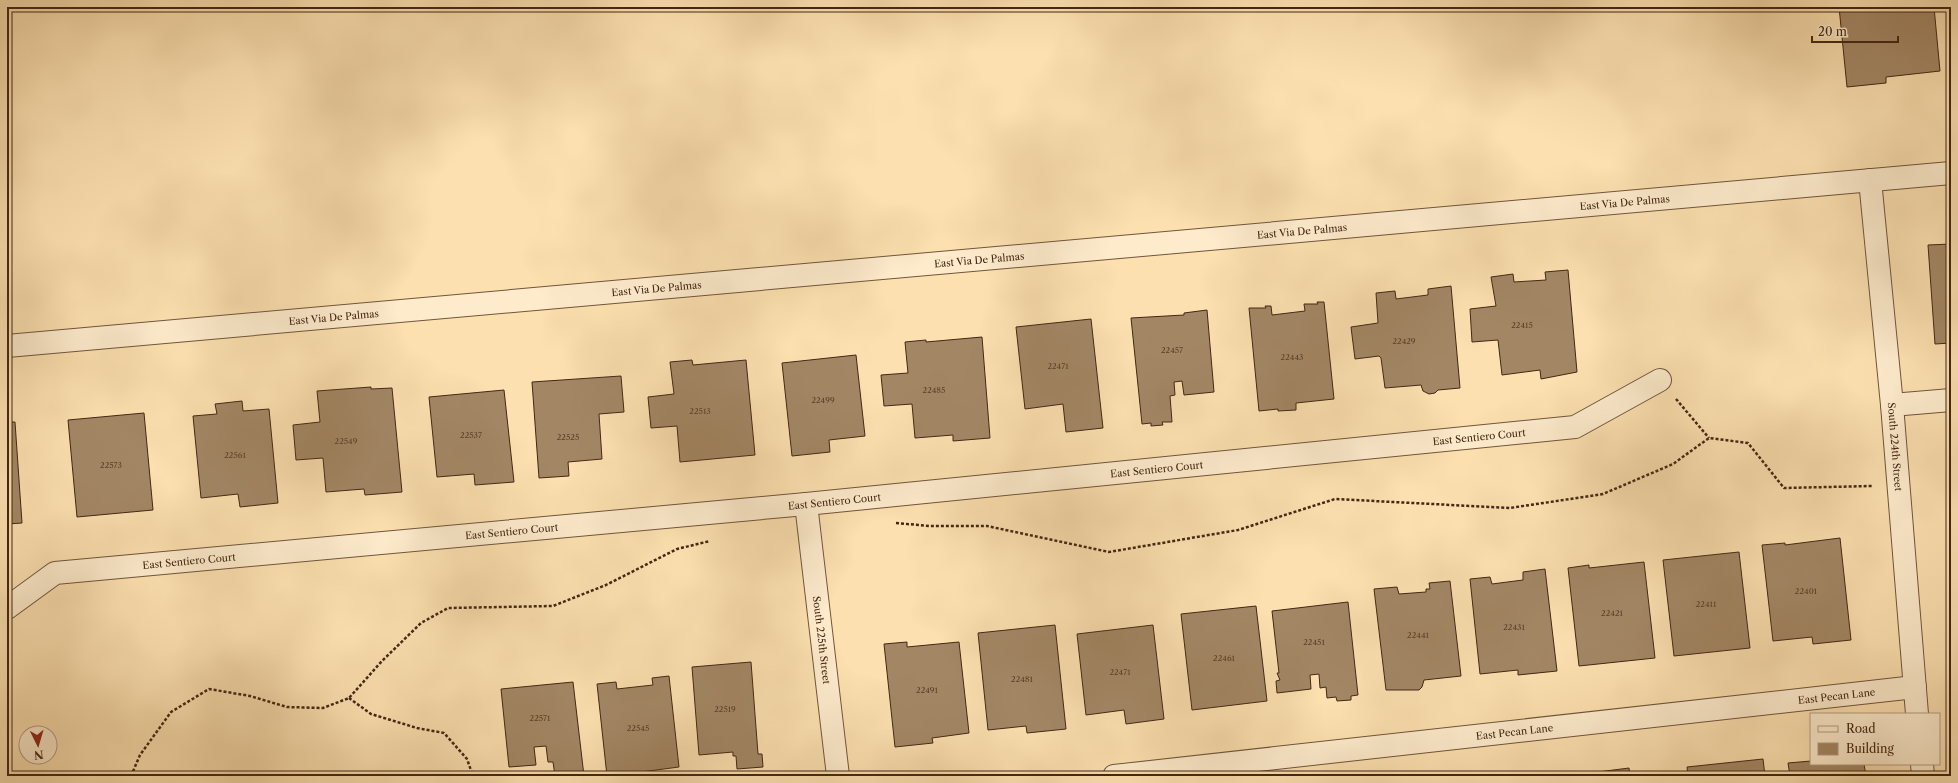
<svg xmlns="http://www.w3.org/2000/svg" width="1958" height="783" font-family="'Libre Caslon Text',serif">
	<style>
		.building { fill: #a38765; stroke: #432714 }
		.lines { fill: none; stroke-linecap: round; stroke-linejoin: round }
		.minor-casing { stroke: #71553b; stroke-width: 24 }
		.path { stroke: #432714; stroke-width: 2.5; stroke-dasharray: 3 2; stroke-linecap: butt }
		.minor { stroke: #fdebcc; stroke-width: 22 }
		.labels { text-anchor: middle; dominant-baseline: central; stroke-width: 4; stroke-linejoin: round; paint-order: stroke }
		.number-label { font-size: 8px; fill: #5b3f28 }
		.street-label { font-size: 10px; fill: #432714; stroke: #fdebcc }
	</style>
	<rect width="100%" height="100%" fill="#fce0b0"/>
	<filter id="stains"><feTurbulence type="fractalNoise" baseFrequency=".005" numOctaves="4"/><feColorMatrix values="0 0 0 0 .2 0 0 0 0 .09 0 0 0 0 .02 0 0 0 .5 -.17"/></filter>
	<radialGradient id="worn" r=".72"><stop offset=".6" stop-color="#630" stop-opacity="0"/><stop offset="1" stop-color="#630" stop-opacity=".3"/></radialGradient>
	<path class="building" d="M1839 7H1934L1940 71 1886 77V83L1847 87Z
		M1951 244V343L1935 344 1928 245Z
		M1568 270 1577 372 1541 379 1540 370 1502 375 1498 340 1472 342 1470 309 1496 306 1491 277 1513 274 1514 282 1546 280 1545 272Z
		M1451 286 1460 388 1438 390 1435 393 1429 394 1423 391 1421 385 1385 388 1381 358 1379 356 1355 359 1351 327 1378 323 1376 293 1395 291 1396 299 1428 295V289Z
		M1317 302H1324L1334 399 1296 403V410L1278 411V409L1259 411 1249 308H1266L1265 306H1271L1272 315 1305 311 1304 304H1318Z
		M1207 310 1214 392 1184 395 1182 381 1174 382 1175 395 1170 396 1172 422H1162L1163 425 1151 426V423L1142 424 1131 318 1184 315V313Z
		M1091 319 1103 428 1066 432 1063 404 1025 409 1016 327Z
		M982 337 990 438 953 441V435L915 438 912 404 884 406 881 375 908 373 905 342 926 340V342Z
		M856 355 865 436 829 440 830 452 792 456 782 363Z
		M692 360 693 365 746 360 755 455 680 462 677 426 651 428 648 397 674 394 670 362Z
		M621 376 624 412 599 414 602 459 568 462 569 476 539 478 532 382Z
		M371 387V389L392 388 402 492 365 495 364 489 326 492 323 458 296 460 293 425 320 422 317 391Z
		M504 390 514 482 475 485 474 474 437 477 429 397Z
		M242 401 243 411 269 409 278 503 240 507 238 494 201 498 193 416 217 414 215 404Z
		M144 413 153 510 77 517 68 420Z
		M7 422H15L22 523 7 524Z
		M1951 453V491L1947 454Z
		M1840 538 1851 640 1813 644 1812 637 1773 641 1762 545 1785 543V545Z
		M1739 552 1750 648 1674 656 1663 560Z
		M1644 562 1655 658 1579 666 1568 568 1589 565V568Z
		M1545 569 1557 671 1518 675V670L1480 674 1470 579 1490 577 1492 584 1523 580V572Z
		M1450 581 1461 676 1424 680 1422 687 1419 690H1386L1374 589 1397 587 1399 594 1426 592V589H1430L1429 583Z
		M1348 602 1358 695 1351 696V700L1337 701 1336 697 1327 698 1326 687 1320 688 1319 674 1310 675 1311 689 1277 693 1276 681 1280 680 1277 673H1279L1272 611Z
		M1256 606 1267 701 1192 710 1181 614Z
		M1055 625 1066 729 1027 733 1026 726 988 730 978 633Z
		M1153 625 1164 719 1126 724 1124 710 1086 715 1077 634Z
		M907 642V647L959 642 969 733 932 738 933 743 895 747 884 644Z
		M751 662 758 754H762L763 767 737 769 736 756H733V752L699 755 692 667Z
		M669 676 679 767 641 772V776H607L597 684 616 682 617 689 653 685 652 678Z
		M573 682 584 776H555L553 762H548L546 746 534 747 536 765 509 767 501 689Z
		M1763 759 1765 776H1688L1687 767Z
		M1811 761V764H1864L1866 776H1790L1788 763Z
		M1629 768 1630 776H1590V773Z"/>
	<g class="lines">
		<defs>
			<g id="minor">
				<path id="s1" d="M1870 180 1892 405 1917 714"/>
				<path id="s2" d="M7 346 1951 173"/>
				<path d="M1892 405 1951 400"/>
				<path id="s3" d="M806 504 838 776"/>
				<path id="s4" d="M7 608 55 573 806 504 1575 427 1660 380"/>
				<path d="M1922 764 1923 776"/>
				<path id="s5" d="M1114 776 1915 687"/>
			</g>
		</defs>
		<use href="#minor" class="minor-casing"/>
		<path class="path" d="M1676 399 1709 438
			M896 523 930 526H987L1109 552 1238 530 1335 499 1510 508 1603 494 1673 464 1709 438 1748 443 1784 488 1872 486
			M349 698 371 714 417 728 444 733 467 759 473 776
			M131 776 140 755 171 712 209 689 250 696 287 707 323 708 349 698 382 661 421 623 448 608 553 606 606 585 677 549 710 541"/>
		<use href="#minor" class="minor"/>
	</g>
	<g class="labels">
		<g class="number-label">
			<text x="1522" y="325">22415</text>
			<text x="1404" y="341">22429</text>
			<text x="1172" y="350">22457</text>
			<text x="1292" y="357">22443</text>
			<text x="1058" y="366">22471</text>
			<text x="934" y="390">22485</text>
			<text x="823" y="400">22499</text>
			<text x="700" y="411">22513</text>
			<text x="471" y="435">22537</text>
			<text x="568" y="437">22525</text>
			<text x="346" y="441">22549</text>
			<text x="235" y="455">22561</text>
			<text x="111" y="465">22573</text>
			<text x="1806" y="591">22401</text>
			<text x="1706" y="604">22411</text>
			<text x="1612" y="613">22421</text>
			<text x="1514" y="627">22431</text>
			<text x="1418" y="635">22441</text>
			<text x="1314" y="642">22451</text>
			<text x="1224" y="658">22461</text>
			<text x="1120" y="672">22471</text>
			<text x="1022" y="679">22481</text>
			<text x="927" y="690">22491</text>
			<text x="725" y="709">22519</text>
			<text x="540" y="718">22571</text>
			<text x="638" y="728">22545</text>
		</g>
		<g class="street-label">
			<text stroke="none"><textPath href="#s2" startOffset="1624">East Via De Palmas</textPath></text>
			<text stroke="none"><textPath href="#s2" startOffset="1300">East Via De Palmas</textPath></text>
			<text stroke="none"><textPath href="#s2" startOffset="976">East Via De Palmas</textPath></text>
			<text stroke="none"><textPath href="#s2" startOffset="652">East Via De Palmas</textPath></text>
			<text stroke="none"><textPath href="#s2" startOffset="328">East Via De Palmas</textPath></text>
			<text stroke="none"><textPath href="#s4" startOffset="1490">East Sentiero Court</textPath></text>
			<text stroke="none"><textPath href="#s1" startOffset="268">South 224th Street</textPath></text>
			<text stroke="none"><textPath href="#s4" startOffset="1166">East Sentiero Court</textPath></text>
			<text stroke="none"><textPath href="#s4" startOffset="842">East Sentiero Court</textPath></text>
			<text stroke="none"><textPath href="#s4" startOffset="518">East Sentiero Court</textPath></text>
			<text stroke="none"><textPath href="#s4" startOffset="194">East Sentiero Court</textPath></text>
			<text stroke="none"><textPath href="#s3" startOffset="137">South 225th Street</textPath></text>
			<text stroke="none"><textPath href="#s5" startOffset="727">East Pecan Lane</textPath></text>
			<text stroke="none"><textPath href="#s5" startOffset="403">East Pecan Lane</textPath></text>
		</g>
	</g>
	<rect width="1958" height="783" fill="none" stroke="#fce0b0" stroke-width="24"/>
	<rect x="8" y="8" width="1942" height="767" fill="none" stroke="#432714" stroke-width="2"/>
	<rect x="12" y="12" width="1934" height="759" fill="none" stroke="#432714"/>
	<rect x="1810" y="713" width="130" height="52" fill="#fdebcc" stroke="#b39d82"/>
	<rect x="1818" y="726" width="20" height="6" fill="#fdebcc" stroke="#b39d82"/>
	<text x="1846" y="733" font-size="12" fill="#432714">Road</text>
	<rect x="1818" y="743" width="20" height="12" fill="#a38765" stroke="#b39d82"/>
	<text x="1846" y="753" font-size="12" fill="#432714">Building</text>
	<g transform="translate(38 745) rotate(175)"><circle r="19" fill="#fdebcc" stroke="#b39d82"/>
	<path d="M0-3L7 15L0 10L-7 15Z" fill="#8f2418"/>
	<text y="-6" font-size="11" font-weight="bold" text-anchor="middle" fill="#432714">N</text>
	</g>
	<path d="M1812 36v6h86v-6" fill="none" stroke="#432714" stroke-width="2"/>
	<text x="1818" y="36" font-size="12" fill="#432714" stroke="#fdebcc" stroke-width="3" paint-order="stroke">20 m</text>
	<rect width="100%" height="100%" filter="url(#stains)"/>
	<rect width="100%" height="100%" fill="url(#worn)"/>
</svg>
